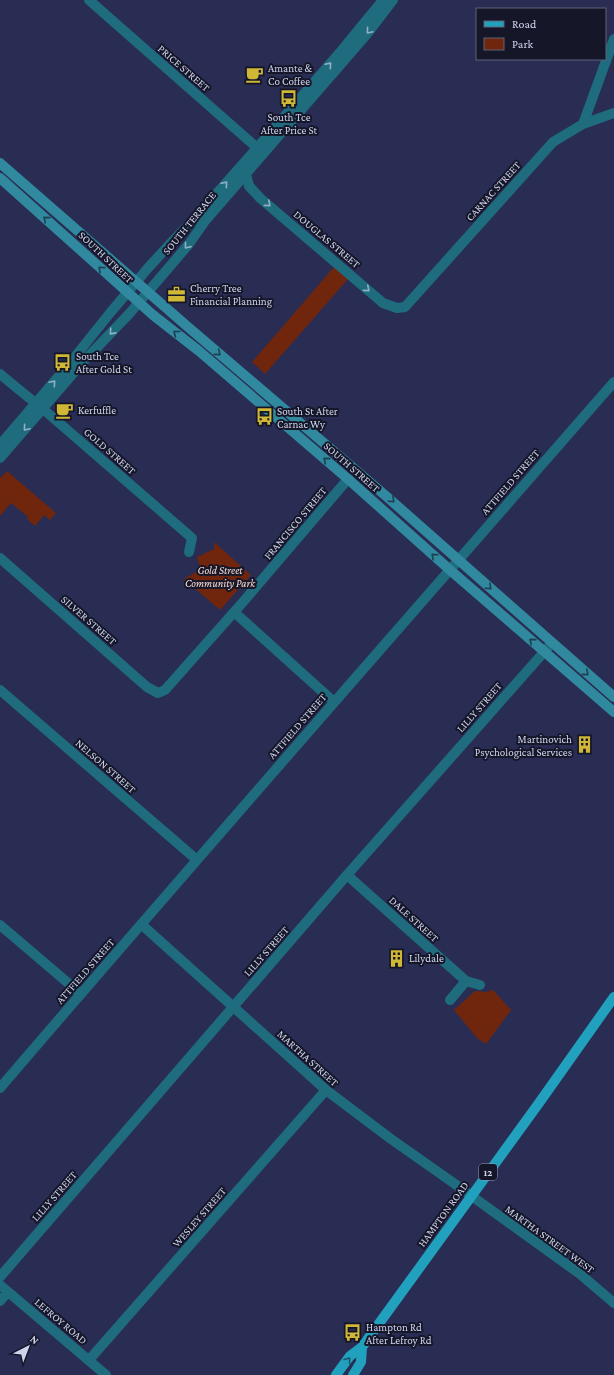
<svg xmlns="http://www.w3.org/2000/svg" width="614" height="1375" font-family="'Crimson Pro',serif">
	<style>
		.green { fill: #70250d }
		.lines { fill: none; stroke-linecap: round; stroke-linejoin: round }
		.minor { stroke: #1e6c7e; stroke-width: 10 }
		.tertiary { stroke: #1e6c7e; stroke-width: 10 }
		.secondary { stroke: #30899e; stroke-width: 10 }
		.primary { stroke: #21a1bd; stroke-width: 10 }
		.oneway { stroke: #91b0c6 }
		.oneway2 { stroke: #1e3f52 }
		.oneway3 { stroke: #1a556c }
		.labels { text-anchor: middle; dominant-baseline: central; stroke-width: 4; stroke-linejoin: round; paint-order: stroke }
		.shield { fill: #151729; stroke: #979bb2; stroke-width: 1 }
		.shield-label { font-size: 10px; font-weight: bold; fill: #cfd4ed }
		.street-label { font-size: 11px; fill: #cfd4ed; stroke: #151729 }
		.poi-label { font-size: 11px; fill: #cfd4ed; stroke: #151729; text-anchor: start }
		.park-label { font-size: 11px; font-style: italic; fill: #fbdbd2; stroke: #151729 }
	</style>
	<rect width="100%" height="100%" fill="#292d54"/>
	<path class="green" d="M334 267 348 279 265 374 252 362Z
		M7 471 56 513 50 520 44 515 35 526 27 519 28 517 11 503 0 516V478Z
		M214 542 251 575 220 610 184 579 196 572 200 567 197 557 214 549Z
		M493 990 511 1010 486 1044 477 1038 454 1010 475 991 486 992Z"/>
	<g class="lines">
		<path class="minor" d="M89 0 263 153
			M583 124 614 39
			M246 174 249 186 260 198 383 303 397 308 405 307 553 142 583 124 614 113
			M0 374 50 415 192 538 189 552
			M0 558 147 687 158 693 165 690 243 602 348 479
			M234 612 334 702
			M0 690 197 860
			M347 875 466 981 480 985
			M141 924 326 1090 391 1139 455 1184 580 1274 614 1303
			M0 925 81 994
			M450 1000 466 981
			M0 1088C203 851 409 617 614 382
			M0 1277 347 875 552 643
			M0 1285 106 1375
			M0 1301 8 1292
			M89 1360 326 1090"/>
		<path class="tertiary" d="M0 445 70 363 110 313 148 268 170 244 195 218 257 148 342 50 383 0
			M0 458 83 362 129 314 189 244 205 221 367 34 393 0"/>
		<path class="secondary" d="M0 163 188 327 386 496 614 697
			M0 178 153 315 199 351 348 479 450 570 614 712"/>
		<path class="primary" d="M336 1375 350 1356 362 1347 539 1103 614 997
			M353 1375 361 1362 362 1347"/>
	</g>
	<defs><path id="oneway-chevron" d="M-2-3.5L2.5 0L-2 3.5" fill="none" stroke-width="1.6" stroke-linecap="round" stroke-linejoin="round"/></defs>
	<g class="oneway">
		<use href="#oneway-chevron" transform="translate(369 31) rotate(130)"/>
		<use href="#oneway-chevron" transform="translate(329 65) rotate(-49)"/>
		<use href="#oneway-chevron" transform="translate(225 184) rotate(-49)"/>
		<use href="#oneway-chevron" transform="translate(268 204) rotate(40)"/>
		<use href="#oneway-chevron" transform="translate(187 246) rotate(129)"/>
		<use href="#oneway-chevron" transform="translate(367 289) rotate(40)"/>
		<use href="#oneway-chevron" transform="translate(112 332) rotate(132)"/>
		<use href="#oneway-chevron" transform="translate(53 383) rotate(-49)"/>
		<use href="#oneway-chevron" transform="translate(26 428) rotate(130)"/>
	</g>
	<g class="oneway2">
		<use href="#oneway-chevron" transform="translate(46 219) rotate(-139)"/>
		<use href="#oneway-chevron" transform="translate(101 269) rotate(-137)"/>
		<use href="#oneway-chevron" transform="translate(176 333) rotate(-142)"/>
		<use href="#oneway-chevron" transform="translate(218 353) rotate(40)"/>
		<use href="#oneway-chevron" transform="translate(326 460) rotate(-140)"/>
		<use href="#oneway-chevron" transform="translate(392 500) rotate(42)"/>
		<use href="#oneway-chevron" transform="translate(434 556) rotate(-138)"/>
		<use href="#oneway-chevron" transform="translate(489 587) rotate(42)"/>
		<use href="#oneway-chevron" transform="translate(532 641) rotate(-139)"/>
		<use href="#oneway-chevron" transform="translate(586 673) rotate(41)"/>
	</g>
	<use class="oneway3" href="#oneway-chevron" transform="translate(348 1360) rotate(-53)"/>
	<defs>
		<symbol id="cafe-bare" viewBox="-9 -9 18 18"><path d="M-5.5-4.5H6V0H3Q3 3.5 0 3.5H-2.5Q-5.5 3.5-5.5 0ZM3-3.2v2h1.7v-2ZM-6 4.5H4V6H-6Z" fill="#d1b736" stroke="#151729" stroke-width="2.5" paint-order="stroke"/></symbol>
		<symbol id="bus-bare" viewBox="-9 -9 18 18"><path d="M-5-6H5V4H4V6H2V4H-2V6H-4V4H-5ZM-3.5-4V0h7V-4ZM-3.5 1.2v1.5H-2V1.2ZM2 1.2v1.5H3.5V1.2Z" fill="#d1b736" stroke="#151729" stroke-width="2.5" paint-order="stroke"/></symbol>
		<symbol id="office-bare" viewBox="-9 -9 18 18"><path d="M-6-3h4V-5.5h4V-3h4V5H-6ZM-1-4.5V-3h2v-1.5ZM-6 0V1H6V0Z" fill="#d1b736" stroke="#151729" stroke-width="2.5" paint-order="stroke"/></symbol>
		<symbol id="building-bare" viewBox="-9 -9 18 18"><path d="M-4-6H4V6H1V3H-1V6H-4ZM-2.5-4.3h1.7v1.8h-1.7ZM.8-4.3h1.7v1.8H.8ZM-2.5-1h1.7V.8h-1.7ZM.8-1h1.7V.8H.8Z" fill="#d1b736" stroke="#151729" stroke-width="2.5" paint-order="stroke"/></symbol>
	</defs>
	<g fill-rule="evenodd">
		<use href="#cafe-bare" x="242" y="62" width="25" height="25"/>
		<use href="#bus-bare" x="276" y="86" width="25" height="25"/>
		<use href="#office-bare" x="164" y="282" width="25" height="25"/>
		<use href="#bus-bare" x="50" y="350" width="25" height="25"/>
		<use href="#cafe-bare" x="52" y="398" width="25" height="25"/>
		<use href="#bus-bare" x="252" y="404" width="25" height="25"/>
		<use href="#building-bare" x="572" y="732" width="25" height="25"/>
		<use href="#building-bare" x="384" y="946" width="25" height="25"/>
		<use href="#bus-bare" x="340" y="1320" width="25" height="25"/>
	</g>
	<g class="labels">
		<rect class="shield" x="479" y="1164" width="18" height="16" rx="3"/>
		<g class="shield-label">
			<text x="488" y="1172">12</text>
		</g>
		<g class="street-label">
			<text transform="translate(184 68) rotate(41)">PRICE STREET</text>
			<text transform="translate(493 191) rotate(-48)">CARNAC STREET</text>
			<text transform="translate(189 223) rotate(-51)">SOUTH TERRACE</text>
			<text transform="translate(327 239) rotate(40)">DOUGLAS STREET</text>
			<text transform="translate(106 257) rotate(43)">SOUTH STREET</text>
			<text transform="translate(110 451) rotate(41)">GOLD STREET</text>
			<text transform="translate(352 467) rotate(41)">SOUTH STREET</text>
			<text transform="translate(510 482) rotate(-49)">ATTFIELD STREET</text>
			<text transform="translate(295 523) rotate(-50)">FRANCISCO STREET</text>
			<text transform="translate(89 620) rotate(41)">SILVER STREET</text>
			<text transform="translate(479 707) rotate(-49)">LILLY STREET</text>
			<text transform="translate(297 726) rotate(-49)">ATTFIELD STREET</text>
			<text transform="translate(106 766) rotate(41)">NELSON STREET</text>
			<text transform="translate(414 919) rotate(42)">DALE STREET</text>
			<text transform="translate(266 951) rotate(-49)">LILLY STREET</text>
			<text transform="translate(85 971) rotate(-49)">ATTFIELD STREET</text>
			<text transform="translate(308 1058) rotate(42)">MARTHA STREET</text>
			<text transform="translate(54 1196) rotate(-49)">LILLY STREET</text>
			<text transform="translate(443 1214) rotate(-54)">HAMPTON ROAD</text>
			<text transform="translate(199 1217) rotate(-49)">WESLEY STREET</text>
			<text transform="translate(550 1239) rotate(36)">MARTHA STREET WEST</text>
			<text transform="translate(61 1321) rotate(40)">LEFROY ROAD</text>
		</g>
		<g class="poi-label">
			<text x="268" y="68">Amante &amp;<tspan x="268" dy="13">Co Coffee</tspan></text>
			<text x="289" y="117" text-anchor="middle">South Tce<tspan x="289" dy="13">After Price St</tspan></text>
			<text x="190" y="288">Cherry Tree<tspan x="190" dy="13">Financial Planning</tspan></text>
			<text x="76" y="356">South Tce<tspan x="76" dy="13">After Gold St</tspan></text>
			<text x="78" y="410">Kerfuffle</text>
			<text x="277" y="411">South St After<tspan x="277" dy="13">Carnac Wy</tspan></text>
			<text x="572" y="739" text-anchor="end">Martinovich<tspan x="572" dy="13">Psychological Services</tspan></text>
			<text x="409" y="958">Lilydale</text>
			<text x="366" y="1327">Hampton Rd<tspan x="366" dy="13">After Lefroy Rd</tspan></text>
		</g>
		<g class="park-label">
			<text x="220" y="570">Gold Street<tspan x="220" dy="13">Community Park</tspan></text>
		</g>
	</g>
	<rect x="476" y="8" width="130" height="52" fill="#151729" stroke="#5f6377"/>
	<rect x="484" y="21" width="20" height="6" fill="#21a1bd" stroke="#5f6377"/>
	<text x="512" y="28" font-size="12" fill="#cfd4ed">Road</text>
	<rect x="484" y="38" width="20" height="12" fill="#70250d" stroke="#5f6377"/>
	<text x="512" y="48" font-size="12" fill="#cfd4ed">Park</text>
	<g transform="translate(28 1347) rotate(42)" stroke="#151729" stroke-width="3" paint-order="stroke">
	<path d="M0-3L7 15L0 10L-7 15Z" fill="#cfd4ed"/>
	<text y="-6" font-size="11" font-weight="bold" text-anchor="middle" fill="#cfd4ed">N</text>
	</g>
</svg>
